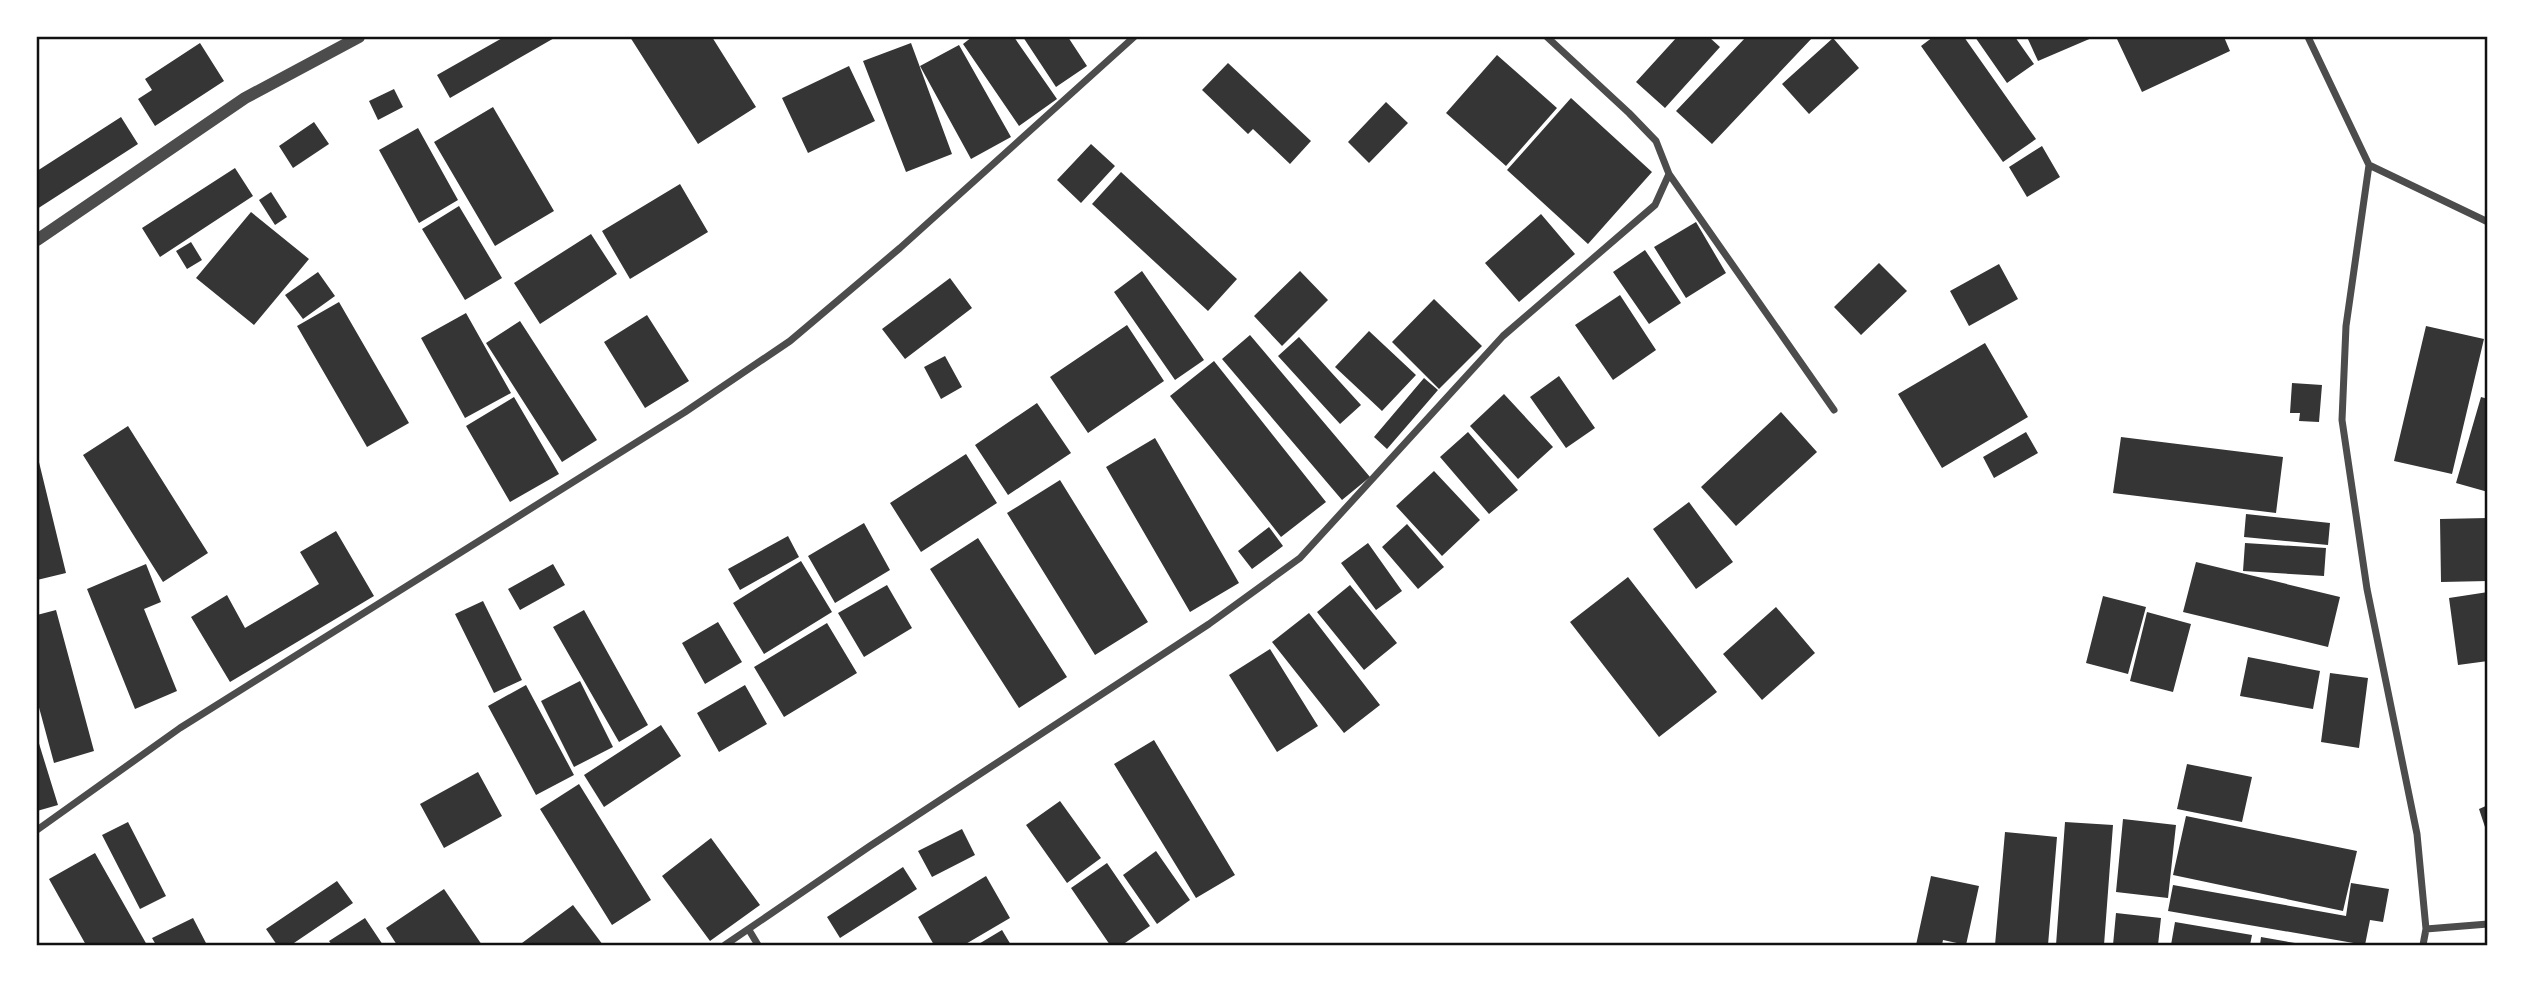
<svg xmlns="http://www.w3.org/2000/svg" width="2525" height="982" font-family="'Work Sans',sans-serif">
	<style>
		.building { fill: #353535 }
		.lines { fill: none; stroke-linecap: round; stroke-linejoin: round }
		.minor { stroke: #4c4c4c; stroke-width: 7 }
		.tertiary { stroke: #4c4c4c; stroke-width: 12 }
		.neatline { fill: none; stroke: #111; stroke-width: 2.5 }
	</style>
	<rect width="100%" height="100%" fill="#fff"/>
	<path class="building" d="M504 37H556L450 98 437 75Z
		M630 37H712L756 107 698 144Z
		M972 37H1014L1057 99 1019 126 963 44Z
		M1023 37H1068L1087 66 1056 87Z
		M1677 37H1709L1720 47 1665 108 1636 82Z
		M1746 37H1813L1712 144 1676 111Z
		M1933 37H1964L2036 139 2003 162 1921 46Z
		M1975 37H2015L2034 64 2007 83Z
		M2027 37H2094L2038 61Z
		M2121 37H2224L2230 51 2142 92 2117 39Z
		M1833 38 1859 68 1809 114 1782 84Z
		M200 43 224 81 155 126 138 99 152 90 145 79Z
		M911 43 952 154 906 172 863 61Z
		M959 45 1011 137 971 159 920 66Z
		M1497 55 1557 108 1506 166 1446 113Z
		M1228 63 1311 141 1290 164 1253 129 1248 134 1202 90Z
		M849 66 875 121 808 153 782 98Z
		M394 89 403 107 378 120 369 101Z
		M1571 98 1652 172 1588 244 1507 170Z
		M1386 102 1408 123 1369 163 1348 142Z
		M493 107 554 211 495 246 434 142Z
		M121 117 138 144 37 209V171Z
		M314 122 329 144 293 168 279 146Z
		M418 128 458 200 419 223 379 150Z
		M1091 144 1115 166 1081 203 1057 180Z
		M2042 146 2060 177 2027 197 2009 167Z
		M235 168 253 196 160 257 142 228Z
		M1121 172 1237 279 1208 311 1092 204Z
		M680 184 708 232 630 279 602 231Z
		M271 192 287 217 275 225 259 200Z
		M459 206 502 278 465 300 422 229Z
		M251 212 309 259 254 325 196 278Z
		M1541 214 1575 254 1519 302 1485 263Z
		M1696 222 1726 273 1686 298 1654 247Z
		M591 234 617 274 540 324 514 283Z
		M191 242 202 260 187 269 176 251Z
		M1645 250 1681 303 1649 324 1613 272Z
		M1879 263 1907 291 1861 335 1834 307Z
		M1999 264 2018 299 1969 326 1950 291Z
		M1142 271 1204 360 1175 380 1114 292Z
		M1300 271 1328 300 1282 346 1254 316Z
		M318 272 335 296 303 319 285 295Z
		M950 278 972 308 905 359 882 329Z
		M1620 295 1656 350 1613 380 1575 325Z
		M1434 299 1482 346 1439 389 1392 342Z
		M339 302 409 423 367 447 297 326Z
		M466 313 511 393 465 418 421 338Z
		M647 315 689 381 645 408 604 342Z
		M520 321 597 440 562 462 486 343Z
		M1127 325 1164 381 1088 433 1050 377Z
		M2426 326 2484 339 2452 474 2394 461Z
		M1369 331 1416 375 1382 411 1335 367Z
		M1250 335 1370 477 1342 500 1222 359Z
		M1299 337 1361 405 1340 424 1278 356Z
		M1985 343 2028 417 1942 468 1898 394Z
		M945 356 962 387 941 399 924 367Z
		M1214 361 1326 502 1281 537 1170 396Z
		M1559 376 1595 428 1566 448 1530 397Z
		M1424 378 1438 390 1387 449 1374 437Z
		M2292 383 2322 385 2319 422 2299 421 2300 413H2290Z
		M1504 394 1553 447 1518 479 1470 426Z
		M514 397 559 474 510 502 466 426Z
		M2481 397 2488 399V492L2456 483Z
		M1037 403 1071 453 1008 495 975 445Z
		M1781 412 1817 452 1736 526 1701 487Z
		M128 426 208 553 163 582 83 455Z
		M1468 432 1518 490 1489 514 1440 457Z
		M2026 432 2038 453 1994 478 1983 457Z
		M2121 437 2283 457 2276 513 2113 493Z
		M1155 438 1239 583 1190 612 1106 467Z
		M966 454 997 503 921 552 890 503Z
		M38 458 66 573 37 580V459Z
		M1434 471 1480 520 1442 556 1396 506Z
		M1060 480 1148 622 1095 655 1007 513Z
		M1689 502 1733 562 1696 589 1653 529Z
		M2246 514 2330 523 2328 545 2244 537Z
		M2488 518V581L2441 582 2440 519Z
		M864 523 890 570 835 603 808 556Z
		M1407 524 1444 567 1418 589 1382 547Z
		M1269 527 1283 546 1252 569 1238 551Z
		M336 531 374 596 230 682 191 617 227 595 245 628 319 584 300 552Z
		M788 536 799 557 740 590 728 569Z
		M978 538 1067 677 1019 708 930 569Z
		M1368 543 1402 591 1376 610 1341 563Z
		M2245 543 2326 548 2324 576 2243 571Z
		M801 561 832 612 764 654 733 603Z
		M2196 562 2340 597 2328 647 2183 612Z
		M146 564 161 602 144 609 177 691 135 709 87 589Z
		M553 564 565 585 520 610 508 589Z
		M1628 577 1717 692 1659 737 1570 622Z
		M887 585 912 628 864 657 838 613Z
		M1350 585 1397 643 1364 670 1317 612Z
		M2488 592V661L2458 665 2449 598Z
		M2103 596 2146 607 2128 674 2086 663Z
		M483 601 522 680 494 693 455 614Z
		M1776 607 1815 653 1762 700 1723 654Z
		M56 610 94 751 54 763 37 700V615Z
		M584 610 648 725 619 742 553 627Z
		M2147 612 2191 624 2173 692 2130 681Z
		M1309 613 1380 705 1344 733 1272 642Z
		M718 622 742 662 705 684 682 643Z
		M827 623 857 673 784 717 754 667Z
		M1270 649 1318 726 1277 752 1229 675Z
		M2248 657 2320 671 2313 709 2240 696Z
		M2330 673 2368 678 2359 748 2321 742Z
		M580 681 613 747 574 767 541 701Z
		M526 685 574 775 536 795 488 706Z
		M745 685 767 724 719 752 697 713Z
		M661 725 681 756 604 807 584 775Z
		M37 737 58 805 37 811Z
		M1154 740 1235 875 1196 898 1114 764Z
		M2187 764 2252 777 2242 822 2177 809Z
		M478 772 502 816 444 848 420 804Z
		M579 784 651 900 612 925 540 809Z
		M1060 801 1101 858 1067 883 1026 825Z
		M2488 805V836L2479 809Z
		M2186 816 2357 851 2343 911 2173 875Z
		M2123 819 2176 825 2168 898 2116 892Z
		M128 822 166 896 140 909 102 835Z
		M2065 822 2113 825 2104 945H2056Z
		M962 829 975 855 932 877 918 851Z
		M2005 832 2057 837 2048 945H1995Z
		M711 838 760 905 710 941 662 876Z
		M1156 851 1190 900 1157 924 1123 875Z
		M95 853 147 945H86L49 879Z
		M1107 863 1150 926 1122 945H1110L1071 888Z
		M903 867 917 889 840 938 827 917Z
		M986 876 1010 918 964 945H934L918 917Z
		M1931 876 1979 886 1966 945 1943 940 1942 945H1916Z
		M337 881 353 903 291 945H277L266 929Z
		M2351 883 2389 889 2383 922 2370 920 2365 945 2168 911 2173 885 2346 916Z
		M444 889 482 945H397L386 928Z
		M573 905 603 945H524L522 943Z
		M2116 913 2161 918 2158 945H2113Z
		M193 918 207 945H156L152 938Z
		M365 918 383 945H332L329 941Z
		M2175 922 2252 935 2250 945H2171Z
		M1002 930 1011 945H977Z
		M2261 937 2301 944V945H2260Z"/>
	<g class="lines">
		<path class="minor" d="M2308 37 2369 165 2346 326 2342 420 2367 589 2417 834 2426 929 2423 945
			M2369 165 2488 222
			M1669 174 1834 410
			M37 830 180 728 685 412 790 341 900 248 1134 37
			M2426 929 2488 924
			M749 930 758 945
			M725 945 870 846 1209 624 1300 558 1503 336 1655 205 1669 174 1656 141 1629 113 1547 37"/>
		<path class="tertiary" d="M37 240 245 98 359 37"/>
	</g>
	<rect width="2525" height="982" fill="none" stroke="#ffffff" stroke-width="77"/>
	<rect x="38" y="38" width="2448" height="906" class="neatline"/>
</svg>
